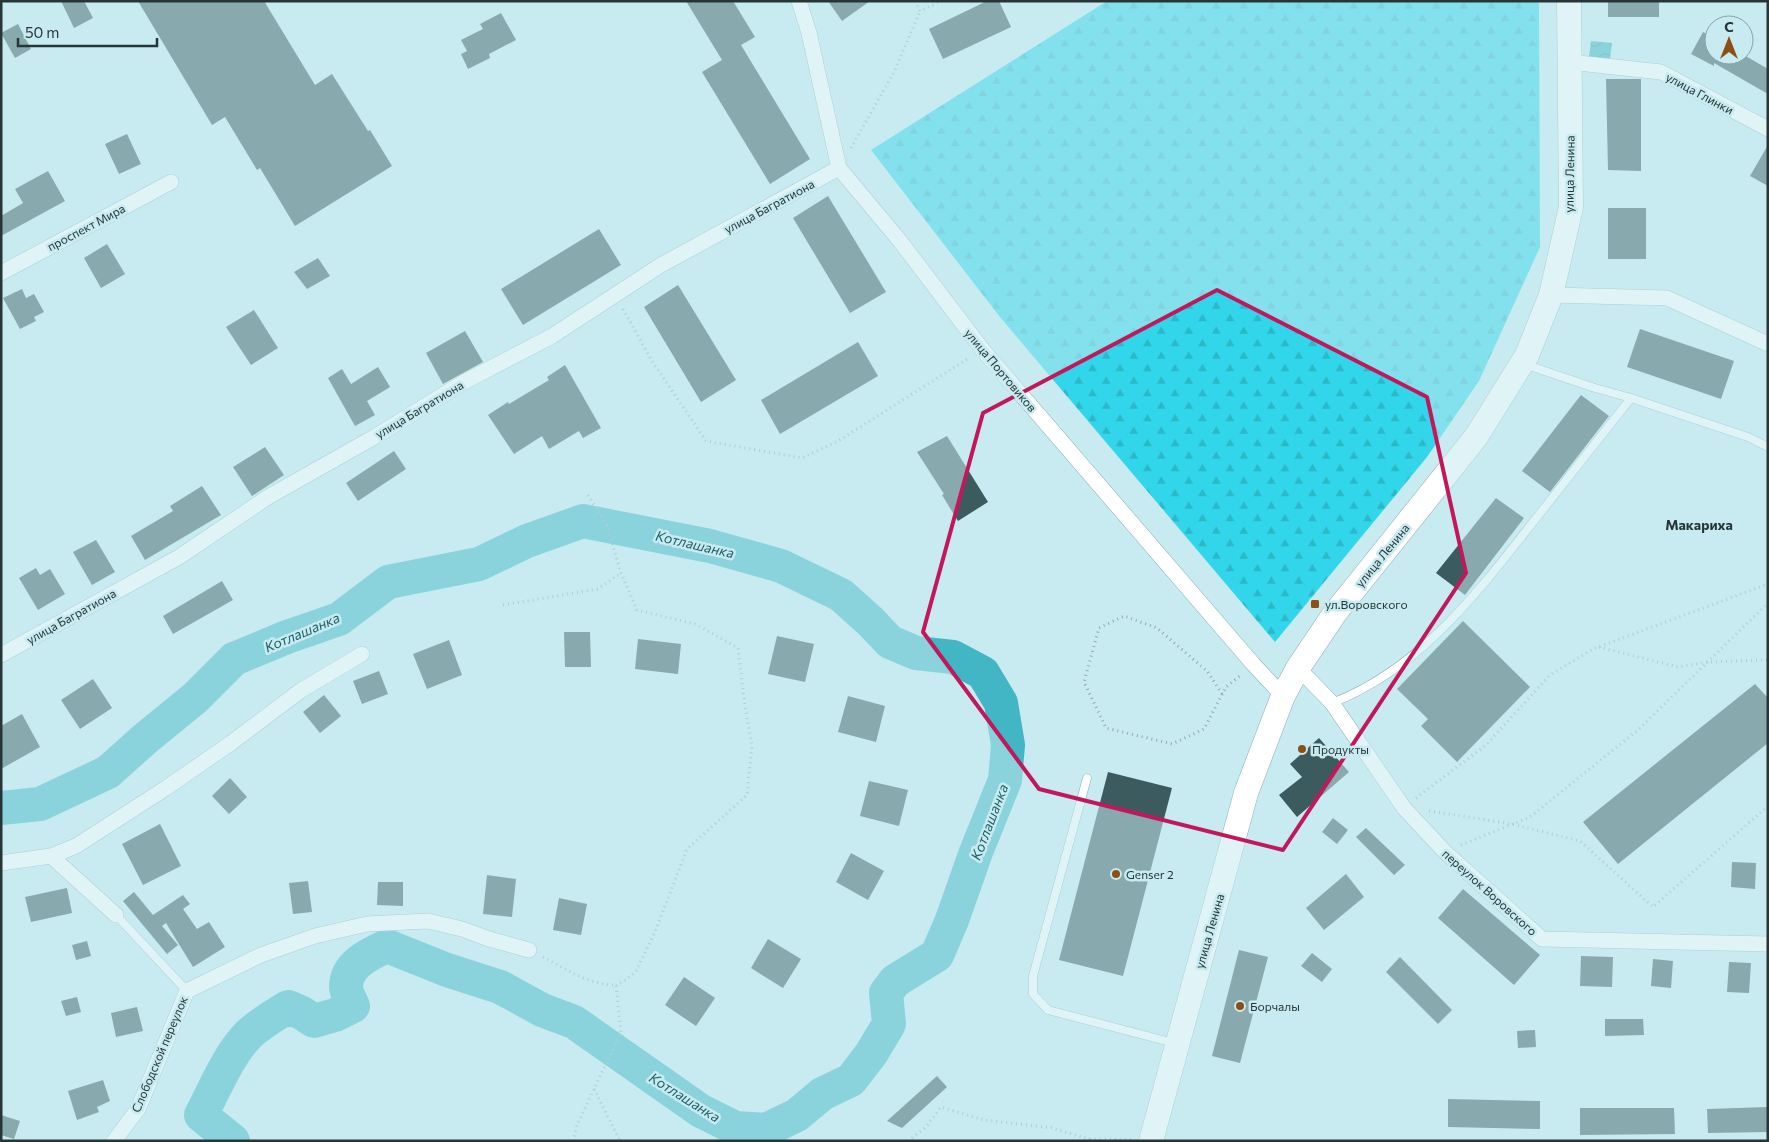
<svg xmlns="http://www.w3.org/2000/svg" width="1769" height="1142" font-family="Commissioner,sans-serif">
	<style>
		.forest { fill: url(#forest-firs) }
		.water { fill: url(#water-waves) }
		.lines { fill: none; stroke-linecap: round; stroke-linejoin: round }
		.river { stroke: #42b6c5; stroke-width: 34 }
		.building { fill: #3c5b5f }
		.service-casing { stroke: #8caeb3; stroke-width: 9 }
		.minor-casing { stroke: #8caeb3; stroke-width: 16 }
		.primary-casing { stroke: #8caeb3; stroke-width: 25 }
		.path { stroke: #8facb0; stroke-width: 3; stroke-dasharray: 1 4; stroke-linecap: butt }
		.service { stroke: #fff; stroke-width: 8 }
		.minor { stroke: #fff; stroke-width: 15 }
		.primary { stroke: #fff; stroke-width: 24 }
		.marked { fill: none; stroke: #c2185b; stroke-width: 4; stroke-linejoin: round }
		.poi-dot { fill: #8e4f15; stroke: #c7ebf0; stroke-width: 2 }
		.labels { text-anchor: middle; dominant-baseline: central; stroke-width: 5; stroke-linejoin: round; paint-order: stroke }
		.street-label { font-size: 12px; fill: #273537; stroke: #c7ebf0 }
		.poi-label { font-size: 12px; fill: #273537; stroke: #c7ebf0; text-anchor: start }
		.neighbourhood-label { font-size: 14px; font-weight: bold; fill: #273537; stroke: #c7ebf0 }
		.water-label { font-size: 14px; font-style: italic; fill: #1e5d65; stroke: #c7ebf0 }
	</style>
	<defs>
		<pattern id="forest-firs" width="22" height="20" patternUnits="userSpaceOnUse" patternTransform="scale(1.25)"><rect width="22" height="20" fill="#31d6ea"/><path d="M5 1l3.5 6h-7zM16 11l3.5 6h-7z" fill="#2bb8c9"/></pattern>
		<pattern id="water-waves" width="16" height="10" patternUnits="userSpaceOnUse" patternTransform="scale(1.25)"><rect width="16" height="10" fill="#42b6c5"/><path d="M0 5q4-4 8 0t8 0" fill="none" stroke="#3795a1"/></pattern>
	</defs>
	<rect width="100%" height="100%" fill="#c7ebf0"/>
	<path class="forest" d="M1107 1H1539L1540 247 1479 381 1427 457 1275 642 1000 317 871 150Z"/>
	<path class="water" d="M1591 41 1612 43 1610 59 1589 57Z"/>
	<g class="lines">
		<path class="river" d="M1 808 40 804 108 772 146 738 195 698 234 659 287 637 339 619 388 582 479 564 527 541 583 521 710 546 781 566 841 595 870 621 890 642 916 653 953 657 983 673 1001 703 1008 745 1005 780 976 852 952 920 937 955 895 981 886 993 889 1024 871 1054 851 1080 822 1094 797 1115 766 1130 735 1128 701 1111 574 1022 542 1010 500 987 447 970 387 946C370 954 346 964 346 987 346 993 351 1001 353 1006L335 1015 314 1021 302 1013 288 1007C275 1015 261 1023 249 1034 228 1055 215 1089 201 1115L233 1141"/>
	</g>
	<path class="building" d="M61 1H84L93 18 74 28Z
		M138 1H264L315 85 332 74 368 131 370 130 392 166 295 226 260 168 257 170 225 117 212 125Z
		M686 1H733L755 37 741 45 810 159 770 184 702 72 722 60Z
		M828 1H870L842 21Z
		M987 1H999L1011 27 943 59 929 29Z
		M1608 1H1659V17H1608Z
		M501 13 516 40 489 54 490 58 468 69 461 54 467 51 461 40 483 29 480 24Z
		M18 24 31 49 15 58 1 33Z
		M1703 32 1714 38V55H1744L1768 69V94L1714 63V66L1691 54Z
		M1606 79H1641V171L1608 170Z
		M127 134 141 164 119 174 105 144Z
		M1768 145V186L1750 176Z
		M48 171 65 201 1 236V216L23 203 15 189Z
		M828 196 886 292 850 313 793 218Z
		M1608 208H1646V259H1608Z
		M599 229 621 265 523 325 501 289Z
		M107 244 125 274 101 288 84 258Z
		M318 258 330 276 307 289 294 272Z
		M678 285 736 380 701 402 644 307Z
		M22 289 26 298 34 294 44 312 34 317 36 321 20 329 3 298Z
		M254 310 278 348 251 365 226 327Z
		M1640 329 1734 361 1721 399 1627 367Z
		M465 331 483 362 443 384 426 353Z
		M858 342 878 376 780 434 761 400Z
		M565 365 601 428 583 438 579 431 549 449 542 436 514 454 488 415 508 402 509 404 549 380 547 377Z
		M378 367 390 387 367 401 375 415 355 426 328 378 342 369 351 384Z
		M1581 395 1609 416 1550 492 1522 471Z
		M947 436 988 502 958 521 942 495 944 494 917 452Z
		M265 447 284 475 252 496 233 467Z
		M394 451 406 469 358 501 346 483Z
		M202 486 221 515 145 560 131 536 173 511 170 506Z
		M1496 498 1524 518 1465 595 1436 573Z
		M96 540 115 572 92 585 73 552Z
		M36 568 40 575 50 569 65 594 38 610 19 578Z
		M222 581 233 600 173 634 163 616Z
		M1463 621 1530 687 1457 762 1421 726 1428 719 1397 689Z
		M564 632H590L591 667H565Z
		M777 636 814 644 805 682 768 674Z
		M638 639 681 644 678 674 635 669Z
		M449 640 462 675 427 689 413 654Z
		M379 671 388 694 362 704 353 681Z
		M93 679 112 708 80 729 61 700Z
		M1755 684 1768 698V743L1618 864 1583 822Z
		M324 695 341 716 320 733 303 712Z
		M848 696 885 706 876 742 838 732Z
		M22 714 40 747 1 769V726Z
		M1319 738 1349 772 1297 817 1279 795 1302 777 1290 764Z
		M1108 772 1172 788 1123 976 1059 960Z
		M230 778 247 797 229 814 212 796Z
		M869 781 908 790 899 826 860 816Z
		M1333 818 1348 830 1337 844 1322 832Z
		M160 824 181 866 143 885 122 844Z
		M1366 828 1405 865 1394 875 1356 837Z
		M851 853 884 871 868 900 836 882Z
		M1732 862 1756 863 1755 889 1731 887Z
		M1346 874 1364 897 1324 930 1306 908Z
		M487 875 516 879 512 917 483 914Z
		M308 881 312 912 293 914 289 883Z
		M378 882H403V906L377 905Z
		M67 888 72 913 31 922 25 897Z
		M1463 889 1540 955 1514 985 1438 918Z
		M134 892 153 915 183 895 190 904 183 909 197 929 209 922 225 947 193 967 166 923 162 926 178 945 167 954 123 901Z
		M559 898 587 904 581 935 553 930Z
		M768 939 801 959 783 988 751 968Z
		M87 941 91 956 76 960 72 945Z
		M1239 950 1268 957 1240 1063 1212 1056Z
		M1312 953 1332 969 1322 982 1301 966Z
		M1581 956 1613 957 1612 987 1580 986Z
		M1400 957 1452 1010 1438 1024 1386 972Z
		M1653 959 1673 961 1671 988 1651 986Z
		M1729 962 1751 963 1749 993 1727 992Z
		M684 977 715 998 696 1026 665 1005Z
		M77 997 81 1012 66 1016 61 1001Z
		M137 1007 143 1031 116 1037 111 1013Z
		M1605 1019H1643L1644 1035 1605 1036Z
		M1535 1030 1536 1047 1518 1048 1517 1031Z
		M937 1076 947 1087 902 1128 887 1121Z
		M103 1080 110 1101 97 1107 99 1112 77 1120 68 1091Z
		M1448 1099 1540 1101V1129L1448 1127Z
		M1768 1107V1132L1708 1133 1707 1109Z
		M1580 1108H1674L1675 1134 1580 1135Z
		M1 1115 20 1121 14 1139 1 1135Z"/>
	<g class="lines">
		<defs>
			<path id="service" d="M1631 398 1748 437 1768 447
				M1332 703C1418 670 1475 596 1530 526 1564 483 1597 441 1631 398L1595 388 1524 364
				M1087 778 1033 976V994L1048 1010 1174 1043
				M116 915 187 991"/>
			<path id="minor" d="M799 1 809 33 839 168 900 241 982 349 1254 665 1283 696
				M1569 62 1661 72 1768 129
				M1 273 171 182
				M1551 295 1667 298 1768 344
				M1 655 179 557 268 497 376 436 464 382 552 336 661 265 839 168
				M1298 668 1332 703 1404 808 1445 852 1542 939 1768 944
				M51 856 116 915
				M1 863 51 856 76 846 166 788 231 743 300 691 362 654
				M114 1141 138 1109 187 991 261 955 315 936 367 924 428 921 462 929 489 939 529 950"/>
			<path id="primary" d="M1151 1141 1246 793 1283 696 1298 668 1335 613 1476 437 1527 355 1551 295 1571 207 1569 1"/>
		</defs>
		<use href="#service" class="service-casing"/>
		<use href="#minor" class="minor-casing"/>
		<use href="#primary" class="primary-casing"/>
		<path class="path" d="M915 1 920 11 941 1
			M851 148 894 72 920 11
			M623 309 652 361 706 441 802 458 838 441 969 358
			M588 495 607 526 621 573 637 610 695 624 738 648 745 707 752 745 747 795 687 849 655 932 636 971 626 980 616 985
			M503 605 598 589 621 573
			M1599 647 1678 667 1708 662 1768 660
			M1222 694 1208 672 1157 628 1124 616 1099 628 1084 682 1106 728 1172 744 1204 729 1226 687 1242 674
			M1416 798 1486 745 1550 675 1593 649 1768 584
			M1429 811 1512 824 1580 841 1653 907 1768 806
			M1461 845 1530 817 1638 730 1768 603
			M543 957C566 969 589 985 616 985L621 1033 577 1125 573 1141
			M594 1089 620 1141
			M908 1141 926 1127 941 1107 984 1120 1052 1128 1092 1140 1090 1139H1131"/>
		<use href="#service" class="service"/>
		<use href="#minor" class="minor"/>
		<use href="#primary" class="primary"/>
	</g>
	<path d="M0 0H1769V1142H0ZM1217 290 1427 397 1466 573 1283 850 1039 789 923 632 983 413Z" fill="#c7ebf0" fill-opacity=".55" fill-rule="evenodd"/>
	<path class="marked" d="M1217 290 1427 397 1466 573 1283 850 1039 789 923 632 983 413Z"/>
	<g class="poi-dot">
		<rect x="1310" y="599" width="10" height="10" rx="2.5"/>
		<circle cx="1302" cy="749" r="5"/>
		<circle cx="1116" cy="874" r="5"/>
		<circle cx="1240" cy="1006" r="5"/>
	</g>
	<g class="labels">
		<g class="street-label">
			<text transform="translate(1700 93) rotate(28)">улица Глинки</text>
			<text transform="translate(1569 174) rotate(-89)">улица Ленина</text>
			<text transform="translate(769 206) rotate(-28)">улица Багратиона</text>
			<text transform="translate(86 227) rotate(-28)">проспект Мира</text>
			<text transform="translate(1001 370) rotate(50)">улица Портовиков</text>
			<text transform="translate(419 409) rotate(-31)">улица Багратиона</text>
			<text transform="translate(1382 555) rotate(-51)">улица Ленина</text>
			<text transform="translate(71 616) rotate(-29)">улица Багратиона</text>
			<text transform="translate(1490 892) rotate(42)">переулок Воровского</text>
			<text transform="translate(1209 931) rotate(-74)">улица Ленина</text>
			<text transform="translate(159 1054) rotate(-67)">Слободской переулок</text>
		</g>
		<g class="poi-label">
			<text x="1325" y="604">ул.Воровского</text>
			<text x="1312" y="749">Продукты</text>
			<text x="1126" y="874">Genser 2</text>
			<text x="1250" y="1006">Борчалы</text>
		</g>
		<g class="neighbourhood-label">
			<text x="1699" y="524">Макариха</text>
		</g>
		<g class="water-label">
			<text transform="translate(695 544) rotate(13)">Котлашанка</text>
			<text transform="translate(302 632) rotate(-23)">Котлашанка</text>
			<text transform="translate(989 822) rotate(-69)">Котлашанка</text>
			<text transform="translate(685 1097) rotate(32)">Котлашанка</text>
		</g>
	</g>
	<rect width="1769" height="1142" fill="none" stroke="#273537" stroke-width="5"/>
	<g transform="translate(1729 40)"><circle r="24" fill="#c7ebf0" stroke="#87a2a6"/>
	<path d="M0-4L9 19L0 12L-9 19Z" fill="#8e4f15"/>
	<text y="-8" font-size="14" font-weight="bold" text-anchor="middle" fill="#273537">С</text>
	</g>
	<path d="M18 38v8h139v-8" fill="none" stroke="#273537" stroke-width="2.5"/>
	<text x="25" y="38" font-size="15" fill="#273537" stroke="#c7ebf0" stroke-width="4" paint-order="stroke">50 m</text>
</svg>
